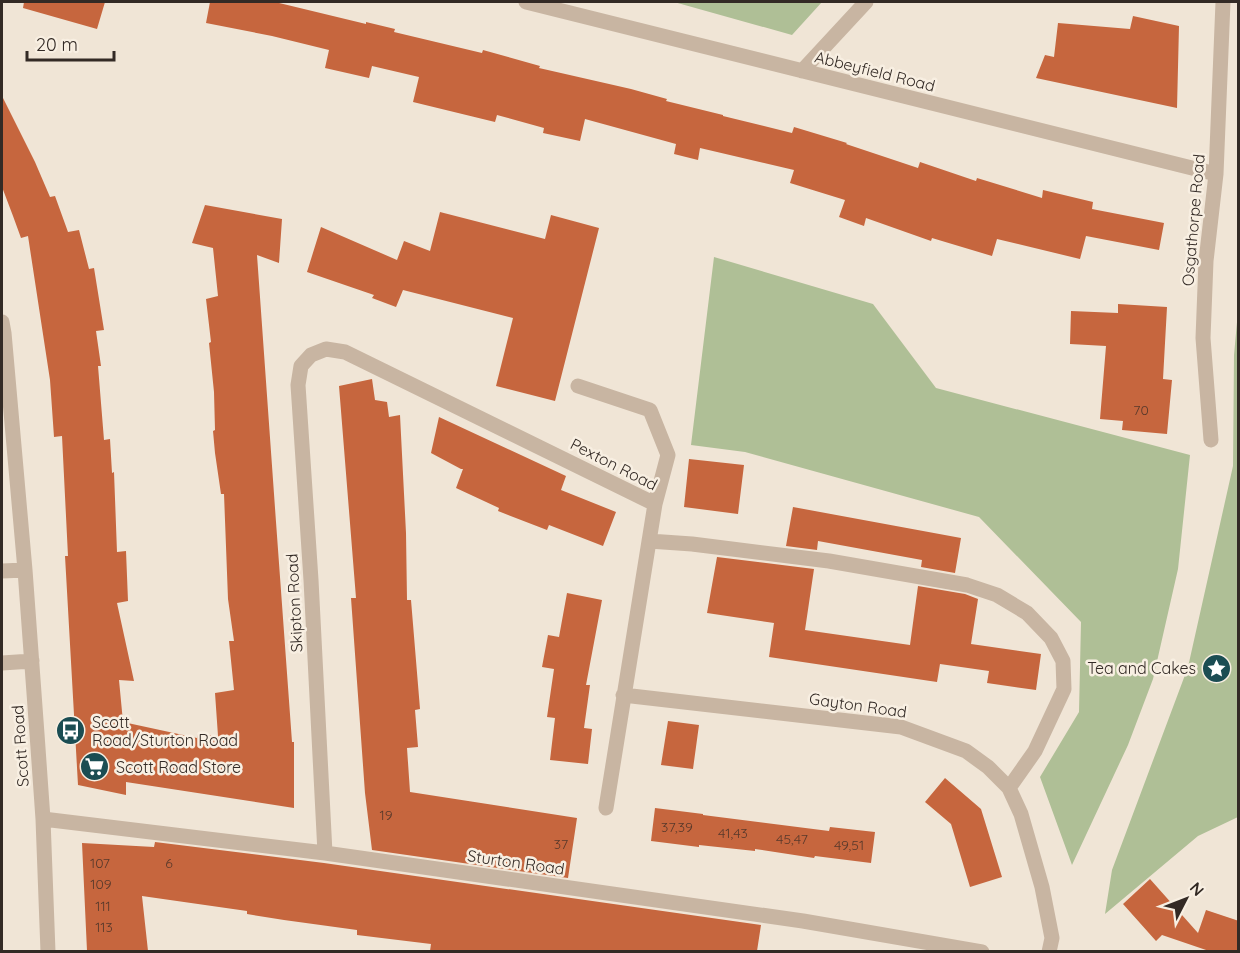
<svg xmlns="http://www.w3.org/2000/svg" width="1240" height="953" font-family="Quicksand,sans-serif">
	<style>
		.green { fill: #afbf96 }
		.building { fill: #c6663e }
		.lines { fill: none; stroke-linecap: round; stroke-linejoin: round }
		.minor { stroke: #c8b5a2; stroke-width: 15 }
		.labels { text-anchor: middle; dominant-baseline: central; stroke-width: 5; stroke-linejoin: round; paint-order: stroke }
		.number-label { font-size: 14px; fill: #58392b }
		.street-label { font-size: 16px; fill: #332a25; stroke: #f8efe2 }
		.poi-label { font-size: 16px; fill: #332a25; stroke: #f8efe2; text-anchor: start }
	</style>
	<rect width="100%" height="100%" fill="#f0e5d6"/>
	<path class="green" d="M674 2H822L792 35Z
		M714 257 873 304 936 388 1190 455 1178 569 1153 679 1128 745 1072 865 1040 777 1079 712 1081 622 979 517 745 452 691 445Z
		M1238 311V817L1198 836 1105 914 1112 870 1188 667 1233 466 1234 355Z"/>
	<path class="building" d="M24 2H105L97 29 23 8Z
		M210 2H275L366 24V22L395 29 394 32 482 53 483 50 540 66 539 68 631 89 667 99 666 101 723 115V116L792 133 794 127 847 143 846 144 918 168 920 162 976 181 977 178 1042 198 1043 190 1093 202 1092 209 1164 223 1159 250 1086 236 1080 259 997 239 992 256 932 238 931 241 866 218 864 226 839 217 845 200 790 183 794 170 700 148 698 160 674 154 676 144 585 119 580 141 543 133 544 128 497 115 495 122 413 102 419 77 372 66 369 78 325 68 329 50 272 36 206 23Z
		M1133 16 1179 26 1177 108 1036 78 1045 55 1054 57 1058 23 1130 29Z
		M2 96 35 162 50 197 55 196 68 232 79 230 89 269 94 268 104 330 96 331 101 366H98L104 440 110 439 112 473 114 472 117 552 126 551 128 601 117 603 134 681 119 680 123 722 197 738 198 734 218 736 215 693 234 690 229 641H234L228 599 224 494H221L215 453 213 431 215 430 214 392 209 343 211 342 206 299 218 296 213 248 192 243 205 205 282 219 279 263 257 255 276 522 292 742H294V808L126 782V795L78 785 65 556H68L62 436 54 437 50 380 28 236 21 238 13 216 2 187Z
		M440 212 545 239 551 215 599 228 555 401 496 386 513 318 403 290 396 307 372 298 374 295 307 272 321 227 397 260 404 241 430 251Z
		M1118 304 1167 307 1163 379 1172 380 1167 434 1122 430 1123 421 1100 419 1106 346 1070 344 1071 311 1118 313Z
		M372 379 375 400 387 402 389 417 400 415 406 533 407 600H411L420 709 415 710 418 747 407 748 410 792 577 818 568 878 372 850 365 793 351 598H356L339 386Z
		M439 417 566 476 561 490 616 512 603 546 549 525 547 530 498 511 499 508 456 488 463 469H461L431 453Z
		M689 459 744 465 738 514 684 507Z
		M793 507 961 538 955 573 921 567 922 560 818 541 817 550 786 546Z
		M717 557 814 569 805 630 910 645 918 586 965 594 978 599 971 644 1041 654 1036 690 987 683 989 671 940 664 937 682 769 657 774 623 707 613Z
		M567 593 602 600 586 685H590L584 728 592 729 588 764 550 760 555 718 547 717 554 669 542 667 548 635 559 637Z
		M668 721 699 725 693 769 661 765Z
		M945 778 981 809 1002 877 970 887 951 824 925 802Z
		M655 808 703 814V815L829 831 830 827 875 832 871 863 815 856 814 858 755 849V851L699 845V847L651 841Z
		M155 842 324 863 761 925 757 951H430L431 944 357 935V930L284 920 247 914V911L142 896 148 951H87L82 843 154 847Z
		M1150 879 1198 933 1206 910 1239 921V951H1209L1162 935 1156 941 1123 904Z"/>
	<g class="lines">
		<path class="minor" d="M526 2 1216 174
			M802 71 866 2
			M2 322 4 333 25 570 37 734 43 819 48 952
			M578 386 650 410 668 455 655 504
			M1211 440 1203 338 1206 261 1216 174 1223 2
			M649 541 692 544 829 561 967 585 997 595 1027 613 1051 638 1063 661 1064 689 1035 751 1009 788
			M2 571 25 570
			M2 663 32 661
			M623 695 901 727 966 751 988 767 1009 788 1021 814 1042 887 1052 938 1049 952
			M43 819 325 853 803 921 982 952
			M325 853 311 580 298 385 301 366 311 355 326 349 345 352 655 504 606 808"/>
	</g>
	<defs>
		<symbol id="sight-disc" viewBox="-11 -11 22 22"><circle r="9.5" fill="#1b4d53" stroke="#f8efe2"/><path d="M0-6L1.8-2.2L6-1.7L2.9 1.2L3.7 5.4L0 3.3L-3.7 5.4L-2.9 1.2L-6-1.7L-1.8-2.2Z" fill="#fff"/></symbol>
		<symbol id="bus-disc" viewBox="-11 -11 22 22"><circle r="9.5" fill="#1b4d53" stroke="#f8efe2"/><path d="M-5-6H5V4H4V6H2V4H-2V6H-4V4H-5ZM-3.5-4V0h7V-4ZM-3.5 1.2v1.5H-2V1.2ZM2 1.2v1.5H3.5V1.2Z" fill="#fff"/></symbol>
		<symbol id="supermarket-disc" viewBox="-11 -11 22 22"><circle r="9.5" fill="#1b4d53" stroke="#f8efe2"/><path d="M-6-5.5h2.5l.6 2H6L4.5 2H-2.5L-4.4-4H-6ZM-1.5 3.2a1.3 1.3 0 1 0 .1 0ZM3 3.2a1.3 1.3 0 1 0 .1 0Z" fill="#fff"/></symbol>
	</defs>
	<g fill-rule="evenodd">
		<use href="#sight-disc" x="1200" y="652" width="33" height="33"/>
		<use href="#bus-disc" x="54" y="714" width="33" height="33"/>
		<use href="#supermarket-disc" x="78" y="750" width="33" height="33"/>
	</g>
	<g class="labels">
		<g class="number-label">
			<text x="1141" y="410">70</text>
			<text x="386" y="815">19</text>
			<text x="677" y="827">37,39</text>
			<text x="733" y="833">41,43</text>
			<text x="792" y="839">45,47</text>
			<text x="561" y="844">37</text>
			<text x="849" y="845">49,51</text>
			<text x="100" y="863">107</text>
			<text x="169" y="863">6</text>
			<text x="101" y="884">109</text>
			<text x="103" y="906">111</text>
			<text x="104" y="927">113</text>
		</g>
		<g class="street-label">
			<text transform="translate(875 71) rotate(14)">Abbeyfield Road</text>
			<text transform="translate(1193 220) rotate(-85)">Osgathorpe Road</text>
			<text transform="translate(614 464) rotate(27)">Pexton Road</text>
			<text transform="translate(294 603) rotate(-93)">Skipton Road</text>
			<text transform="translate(858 705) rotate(8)">Gayton Road</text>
			<text transform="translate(20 746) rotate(-94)">Scott Road</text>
			<text transform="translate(516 862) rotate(8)">Sturton Road</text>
		</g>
		<g class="poi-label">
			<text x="1196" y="668" text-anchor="end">Tea and Cakes</text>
			<text x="92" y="722">Scott<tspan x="92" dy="18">Road/Sturton Road</tspan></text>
			<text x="116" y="767">Scott Road Store</text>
		</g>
	</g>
	<rect width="1240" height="953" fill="none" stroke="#332a25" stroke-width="6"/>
	<g transform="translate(1186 899) rotate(48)" stroke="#f8efe2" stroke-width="4.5" paint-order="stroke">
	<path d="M0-4.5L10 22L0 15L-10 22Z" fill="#332a25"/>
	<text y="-9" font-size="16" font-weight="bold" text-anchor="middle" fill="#332a25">N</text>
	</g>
	<path d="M27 51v9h87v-9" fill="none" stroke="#332a25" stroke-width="3"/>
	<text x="36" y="51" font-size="18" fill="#332a25" stroke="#f8efe2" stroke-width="4.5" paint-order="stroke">20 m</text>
</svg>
